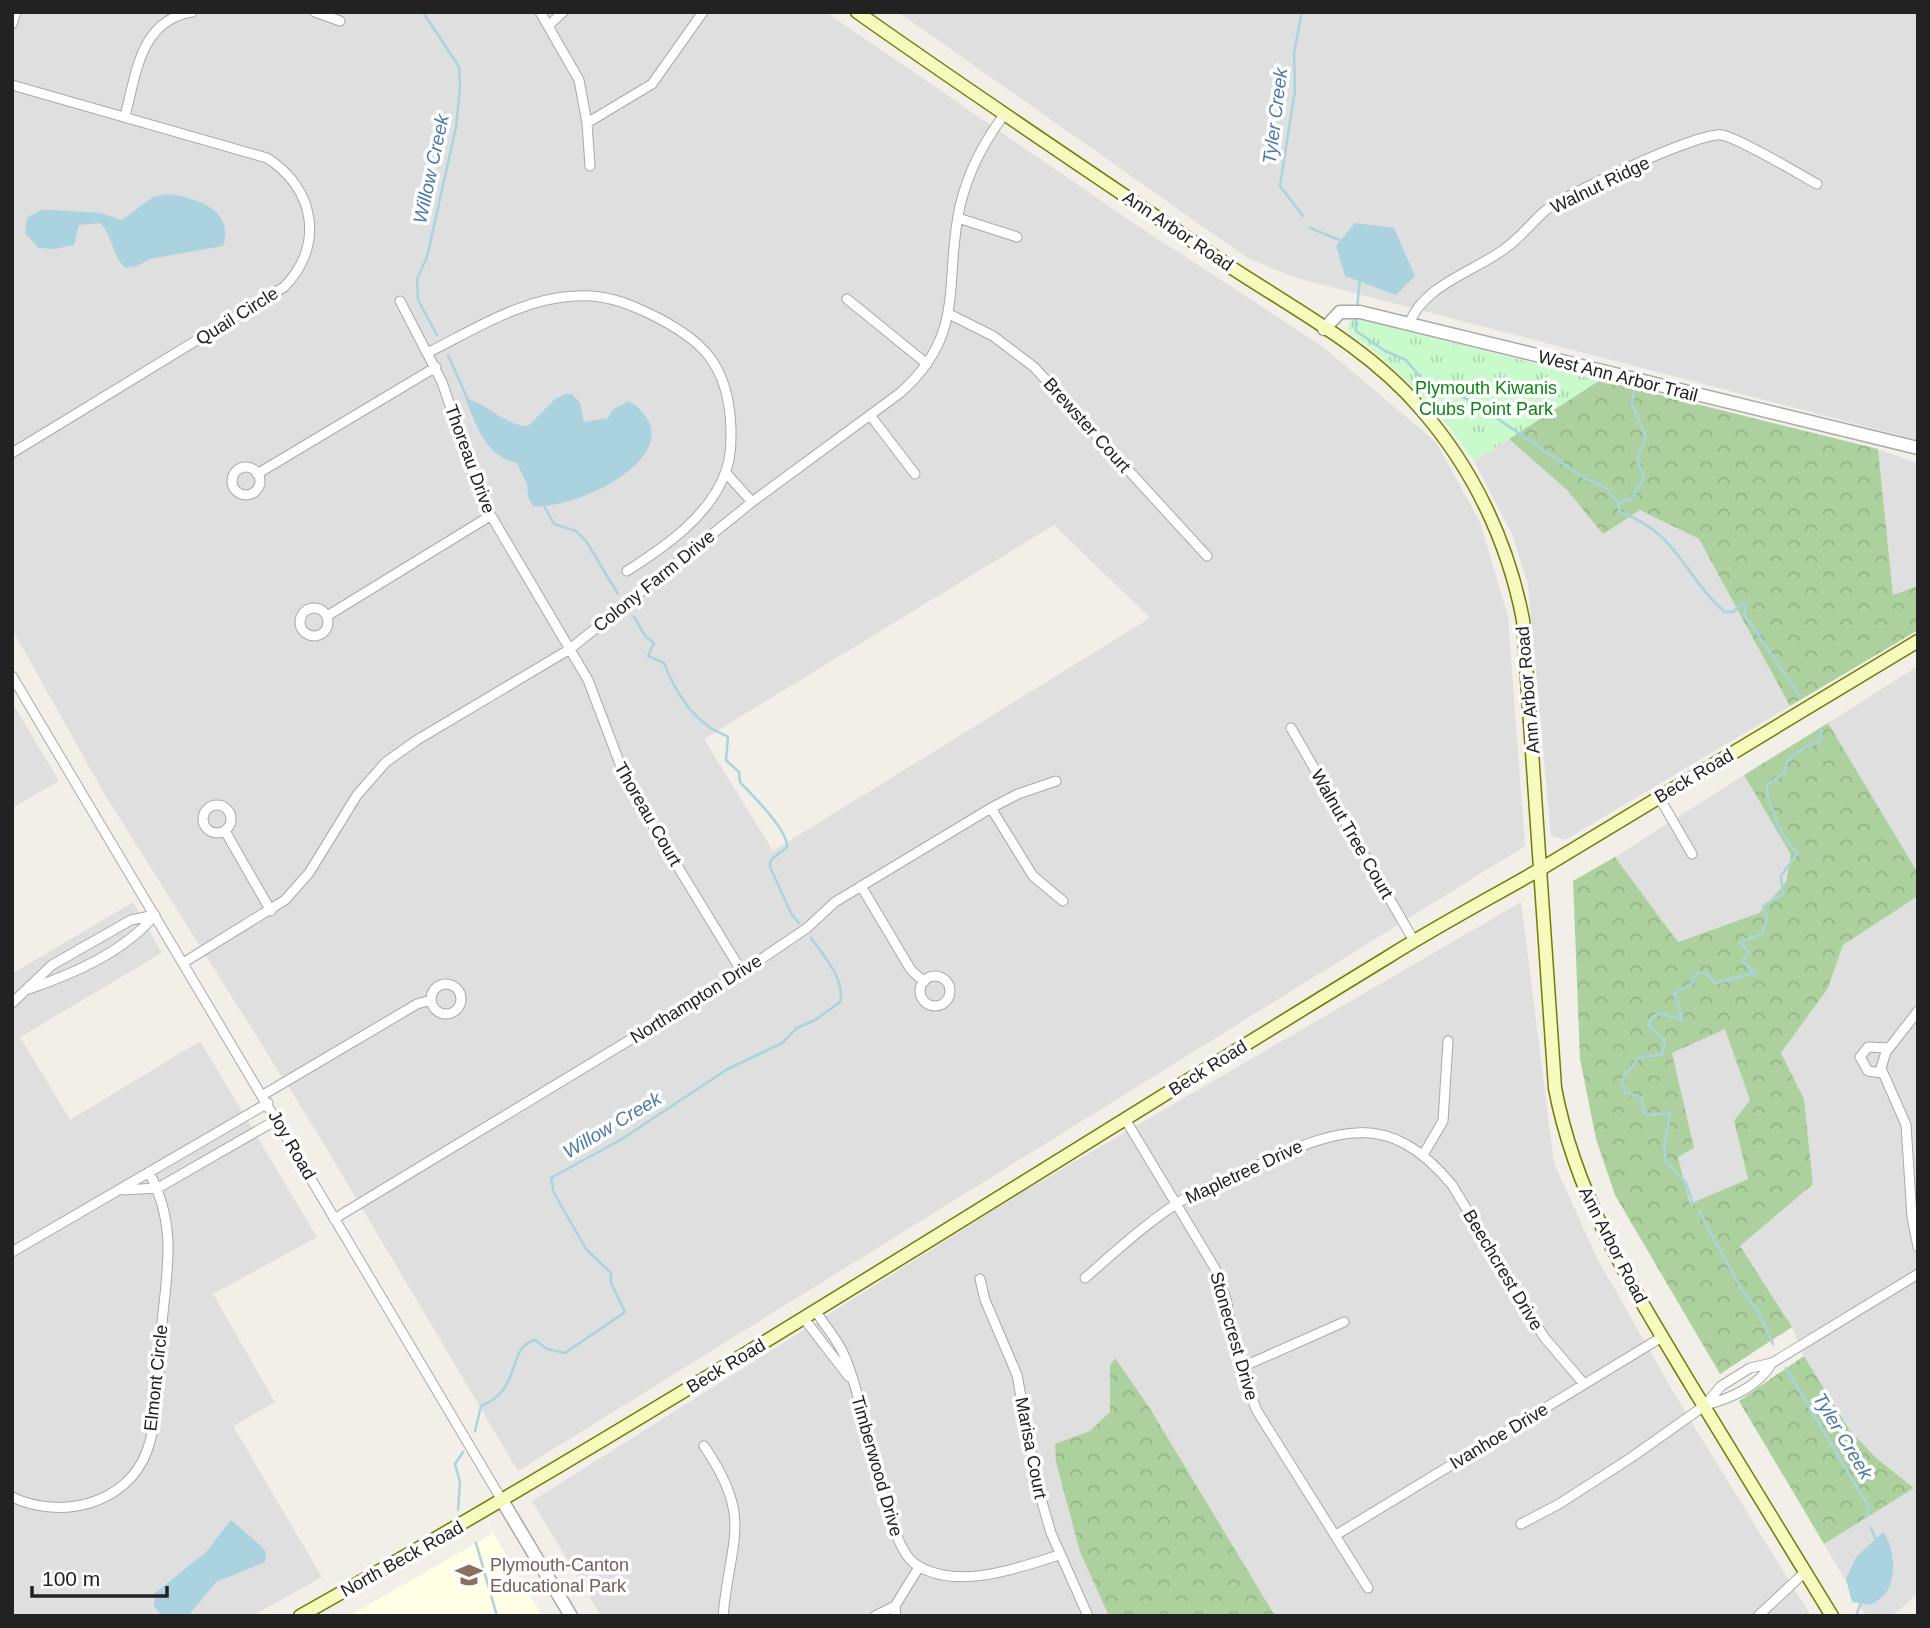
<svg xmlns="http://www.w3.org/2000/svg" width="1930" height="1628" font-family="Helvetica,sans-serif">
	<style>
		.residential { fill: #e0dfdf; fill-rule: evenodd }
		.education { fill: #ffffe5 }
		.forest { fill: url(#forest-crowns); fill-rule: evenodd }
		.park { fill: url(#park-tufts) }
		.water { fill: #aad3df }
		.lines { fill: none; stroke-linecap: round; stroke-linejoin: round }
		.stream { stroke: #aad3df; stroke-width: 2.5 }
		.minor-casing { stroke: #a9a9a9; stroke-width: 11 }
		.tertiary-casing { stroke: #a9a9a9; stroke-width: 15 }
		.secondary-casing { stroke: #707d05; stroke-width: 15 }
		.minor { stroke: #fff; stroke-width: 9 }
		.tertiary { stroke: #fff; stroke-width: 12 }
		.secondary { stroke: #f7fabf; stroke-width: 12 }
		.labels { text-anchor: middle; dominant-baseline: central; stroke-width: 7; stroke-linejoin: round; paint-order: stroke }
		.street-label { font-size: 18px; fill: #222; stroke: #fff }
		.park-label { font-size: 18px; fill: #0c8416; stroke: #fff }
		.education-label { font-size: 18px; fill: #785e54; stroke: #fff; text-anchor: start }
		.water-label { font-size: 19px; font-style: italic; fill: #4a7aab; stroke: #fff }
	</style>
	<defs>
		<pattern id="forest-crowns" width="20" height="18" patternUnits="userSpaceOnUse" patternTransform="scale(1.75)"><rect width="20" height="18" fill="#add19e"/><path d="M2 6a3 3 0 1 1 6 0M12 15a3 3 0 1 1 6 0" fill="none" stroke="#95b388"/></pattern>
		<pattern id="park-tufts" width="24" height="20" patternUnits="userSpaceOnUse" patternTransform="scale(1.75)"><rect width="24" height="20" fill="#c8facc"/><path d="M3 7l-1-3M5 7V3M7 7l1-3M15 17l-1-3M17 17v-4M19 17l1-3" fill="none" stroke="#acd6af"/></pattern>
	</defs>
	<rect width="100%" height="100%" fill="#f2efe9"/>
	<path class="residential" d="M12 12H826L1132 222 1322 346 1436 442 1480 522 1508 617 1525 846 518 1471 318 1134 105 795 12 629ZM1054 525 1150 618 773 851 704 739Z
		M898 12H1918V440L1293 277 1246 257Z
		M1509 439 1567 490 1603 533 1640 510 1699 539 1790 706 1565 840 1551 836 1528 585 1512 534 1474 461Z
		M1878 449 1918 464V586L1893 596Z
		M1918 666V873L1828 723Z
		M12 702 59 781 12 808Z
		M1744 775 1791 855 1786 882 1759 913 1678 942 1615 857Z
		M1918 896V1594L1892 1616H1866L1824 1544 1914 1488 1876 1458 1849 1428 1804 1356 1792 1327 1739 1246 1813 1184 1804 1099 1781 1053 1828 988 1843 945Z
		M133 902 162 953 20 1037 70 1120 200 1041 317 1237 213 1294 275 1402 233 1426 322 1577 252 1616H12V974Z
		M1521 902 1554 1163 1597 1258 1681 1405 1811 1616H601L532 1501 1026 1190Z
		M1726 1028 1750 1100 1734 1122 1748 1180 1690 1205 1678 1156 1672 1053Z"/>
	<path class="education" d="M486 1521 542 1616H349L492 1534Z"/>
	<path class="forest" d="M1600 380 1878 449 1893 595 1918 586V630L1790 706 1699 539 1640 510 1603 534 1567 490 1509 439Z
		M1828 723 1918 873V896L1843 945 1828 988 1781 1053 1804 1099 1813 1184 1740 1246 1792 1327 1720 1374 1615 1195 1596 1139 1580 1059 1573 881 1615 857 1678 942 1759 913 1786 882 1791 855 1744 775ZM1725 1029 1750 1100 1734 1121 1748 1179 1690 1204 1678 1157 1694 1148 1672 1053Z
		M1804 1356 1849 1429 1876 1458 1914 1488 1824 1544 1739 1401Z
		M1115 1358 1149 1407 1275 1616H1109L1080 1552 1056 1462 1055 1444 1090 1431 1110 1412V1366Z"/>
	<path class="park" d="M1354 318 1600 380 1474 461C1440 410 1399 369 1349 332V323Z"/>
	<path class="water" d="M168 194C196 198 235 209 223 246L150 259 137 266 125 268C112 255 113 236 100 223L79 225 74 245 54 249 38 248 25 233 27 218 41 210H55L100 213 122 220 153 197Z
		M1355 223 1394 228 1415 276 1396 295 1345 276 1336 246Z
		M565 394H572L580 403 584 422 608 418 613 409 629 401C702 449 579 511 533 506L528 497 527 484 517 463C486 457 476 425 465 398 489 404 503 425 528 426L555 399Z
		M231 1520 262 1547 266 1552 265 1562 216 1582 188 1616H162L154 1606 155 1593 206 1552Z
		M1883 1532C1895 1546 1897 1580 1885 1594 1881 1598 1875 1602 1871 1605L1852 1602 1846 1579 1856 1557Z"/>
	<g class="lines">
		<path class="stream" d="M423 12 459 67 460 88 456 127 427 257 417 279 418 300 437 335
			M1302 12 1294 53 1295 90 1280 186 1303 216
			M1310 228 1342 241
			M1357 309 1360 278
			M1356 316V331L1385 351 1406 360 1422 379 1437 383 1479 406 1584 478 1606 488 1618 503 1620 512C1680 534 1683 576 1725 612H1733L1743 603 1746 605 1744 614 1800 696
			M448 355 468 400
			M1618 503 1631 499 1644 478 1637 459 1646 437 1632 404 1634 391
			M543 504 554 524 576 531 586 541 618 594
			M634 617 646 637 654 643 648 656 664 663C673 686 687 711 708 726 714 731 722 733 728 737L726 760 739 772 740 782C752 795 788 830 787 847L771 860 770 867 791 913 799 923
			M1693 1205 1686 1183 1666 1161 1664 1146 1670 1113 1645 1115 1641 1097 1625 1092 1622 1080 1639 1057 1662 1055 1665 1041 1649 1027V1022L1658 1013 1683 1020 1674 994 1691 984 1697 973H1706L1715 983 1755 973 1743 961 1749 952 1740 942 1762 934 1767 919 1763 906 1783 894 1781 876 1798 852C1784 845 1766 801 1767 785L1785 772 1787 762 1798 752 1821 740V731
			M1699 1211 1740 1287 1758 1312 1773 1344
			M1786 1368 1870 1509 1865 1518
			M475 1431 481 1406C523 1390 506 1347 535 1340L547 1349 565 1353 625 1312 611 1283V1273L586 1249 554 1193 551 1178 622 1139 726 1070 782 1043 797 1028 815 1020 840 1002C846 980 823 955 811 938
			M458 1510 460 1482 455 1464 463 1452
			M1871 1528 1875 1538
			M476 1543 497 1616
			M1856 1616 1861 1603"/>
		<defs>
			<path id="minor" d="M315 12 340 21
				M540 12 579 80 587 123 590 166
				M12 24 16 12
				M548 26 563 12
				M12 85 267 158C315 188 325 246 284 287L12 453
				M125 116C136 75 140 20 192 12
				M587 123 652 84 703 12
				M958 218 1017 237
				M847 299 927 364
				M400 301 442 382 483 502 588 680 628 785 742 972
				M949 314 993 336 1034 367 1207 556
				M1409 324C1424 284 1475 272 1507 247 1522 236 1533 221 1546 210 1566 194 1701 131 1722 135 1741 139 1797 173 1817 184
				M429 352C475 329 523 298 576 296 602 294 625 302 648 313 703 339 729 365 731 429 731 443 731 457 726 471 710 516 666 546 627 571
				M870 415 915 474
				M232 481a14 14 0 1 1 28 0a14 14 0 1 1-28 0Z
				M726 473 752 502
				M257 474 436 367
				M300 622a14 14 0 1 1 28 0a14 14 0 1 1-28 0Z
				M327 616 490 516
				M12 676 503 1502
				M1291 728 1414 941
				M1659 797 1692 854
				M203 819a14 14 0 1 1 28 0a14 14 0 1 1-28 0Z
				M991 808 1033 876 1063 901
				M225 831 271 911
				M861 886 911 970 924 982
				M183 963 285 900 309 873 357 795 386 762 417 740 570 649 752 502 900 393C968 333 943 281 960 206 968 172 983 143 1004 115
				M920 991a15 15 0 1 1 30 0a15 15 0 1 1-30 0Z
				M431 999a15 15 0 1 1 30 0a15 15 0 1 1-30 0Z
				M29 989C73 974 124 952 155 915
				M12 1003 52 965 131 920 155 915
				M1918 1011 1886 1052 1881 1068 1906 1125 1912 1217 1918 1247
				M1881 1073 1868 1071 1860 1057 1868 1047 1889 1048
				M263 1095 417 1004 431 1000
				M1125 1119 1216 1270 1226 1299 1240 1368 1257 1411 1368 1588
				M1423 1155 1443 1121 1448 1041
				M124 1190 158 1188 278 1119
				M334 1219 742 972 807 928 835 902 991 808 1018 794 1056 781
				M12 1252 268 1103
				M1085 1278C1114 1253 1144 1225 1176 1204 1200 1188 1231 1177 1258 1165 1336 1129 1389 1108 1452 1185L1544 1337 1584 1384
				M980 1279 985 1300 1017 1375 1037 1485 1051 1533 1088 1616
				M817 1313C825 1326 837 1339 843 1353 865 1397 884 1541 914 1563 953 1592 1019 1568 1059 1555
				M805 1320 849 1377
				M1240 1368 1344 1322
				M1706 1405C1731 1398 1758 1387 1772 1363
				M704 1446C754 1519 730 1538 723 1616
				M12 1497C60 1520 127 1505 147 1451 160 1415 158 1371 161 1334 166 1272 179 1229 149 1172
				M1521 1524 1559 1504 1632 1457 1704 1406 1721 1386 1750 1368 1772 1363 1918 1274
				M1336 1535 1662 1337
				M875 1616 895 1606
				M896 1616 895 1606 919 1567
				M1758 1616 1805 1572"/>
			<path id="tertiary" d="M1324 329 1340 312H1360L1918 448
				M503 1502 571 1616"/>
			<path id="secondary" d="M857 12C980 99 1105 182 1229 266 1294 309 1369 348 1420 408 1473 468 1508 542 1523 620L1555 1088C1576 1199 1634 1290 1691 1385 1738 1462 1785 1539 1832 1616
				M300 1616C670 1408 1026 1178 1388 957 1439 925 1492 897 1544 867 1669 792 1793 716 1918 641"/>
		</defs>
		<use href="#minor" class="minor-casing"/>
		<use href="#tertiary" class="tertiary-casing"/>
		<use href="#secondary" class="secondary-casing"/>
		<use href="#minor" class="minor"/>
		<use href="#tertiary" class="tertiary"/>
		<use href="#secondary" class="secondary"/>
	</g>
	<defs>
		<symbol id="school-bare" viewBox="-9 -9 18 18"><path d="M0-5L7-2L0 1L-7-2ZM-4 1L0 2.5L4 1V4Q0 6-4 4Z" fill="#8d6e63" stroke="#fff" stroke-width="2.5" paint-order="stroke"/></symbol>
	</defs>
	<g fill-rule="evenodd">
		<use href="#school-bare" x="450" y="1556" width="38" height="38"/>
	</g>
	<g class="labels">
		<g class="street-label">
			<text transform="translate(1600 185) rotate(-26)">Walnut Ridge</text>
			<text transform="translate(1178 231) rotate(34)">Ann Arbor Road</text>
			<text transform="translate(237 316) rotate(-32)">Quail Circle</text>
			<text transform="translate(1618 376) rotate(14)">West Ann Arbor Trail</text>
			<text transform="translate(1087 425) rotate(48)">Brewster Court</text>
			<text transform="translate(470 459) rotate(70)">Thoreau Drive</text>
			<text transform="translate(654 581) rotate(-39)">Colony Farm Drive</text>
			<text transform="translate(1528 690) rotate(-95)">Ann Arbor Road</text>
			<text transform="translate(1694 776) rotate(-31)">Beck Road</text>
			<text transform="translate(648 814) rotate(60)">Thoreau Court</text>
			<text transform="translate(1352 834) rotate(60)">Walnut Tree Court</text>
			<text transform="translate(696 999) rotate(-32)">Northampton Drive</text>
			<text transform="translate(1208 1068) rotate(-32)">Beck Road</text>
			<text transform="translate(292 1145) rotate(60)">Joy Road</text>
			<text transform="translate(1244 1172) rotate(-25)">Mapletree Drive</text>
			<text transform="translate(1613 1245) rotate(63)">Ann Arbor Road</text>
			<text transform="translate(1503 1270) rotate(59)">Beechcrest Drive</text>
			<text transform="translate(1234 1336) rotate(74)">Stonecrest Drive</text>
			<text transform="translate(726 1366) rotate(-31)">Beck Road</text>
			<text transform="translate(156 1378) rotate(-84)">Elmont Circle</text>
			<text transform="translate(1499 1436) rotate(-31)">Ivanhoe Drive</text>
			<text transform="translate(1031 1448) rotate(79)">Marisa Court</text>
			<text transform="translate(877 1466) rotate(74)">Timberwood Drive</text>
			<text transform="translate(402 1559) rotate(-29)">North Beck Road</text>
		</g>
		<g class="park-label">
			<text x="1486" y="388">Plymouth Kiwanis<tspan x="1486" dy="21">Clubs Point Park</tspan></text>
		</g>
		<g class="education-label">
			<text x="490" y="1565">Plymouth-Canton<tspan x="490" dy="21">Educational Park</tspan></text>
		</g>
		<g class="water-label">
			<text transform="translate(1275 116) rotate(-83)">Tyler Creek</text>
			<text transform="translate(431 169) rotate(-78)">Willow Creek</text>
			<text transform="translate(612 1125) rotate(-31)">Willow Creek</text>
			<text transform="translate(1843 1436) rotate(59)">Tyler Creek</text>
		</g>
	</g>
	<rect width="1930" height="1628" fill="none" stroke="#222222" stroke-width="28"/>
	<path d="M32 1586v10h135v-10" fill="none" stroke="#222222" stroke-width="3.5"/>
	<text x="42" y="1586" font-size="21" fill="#222222" stroke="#ffffff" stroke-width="5" paint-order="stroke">100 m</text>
</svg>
